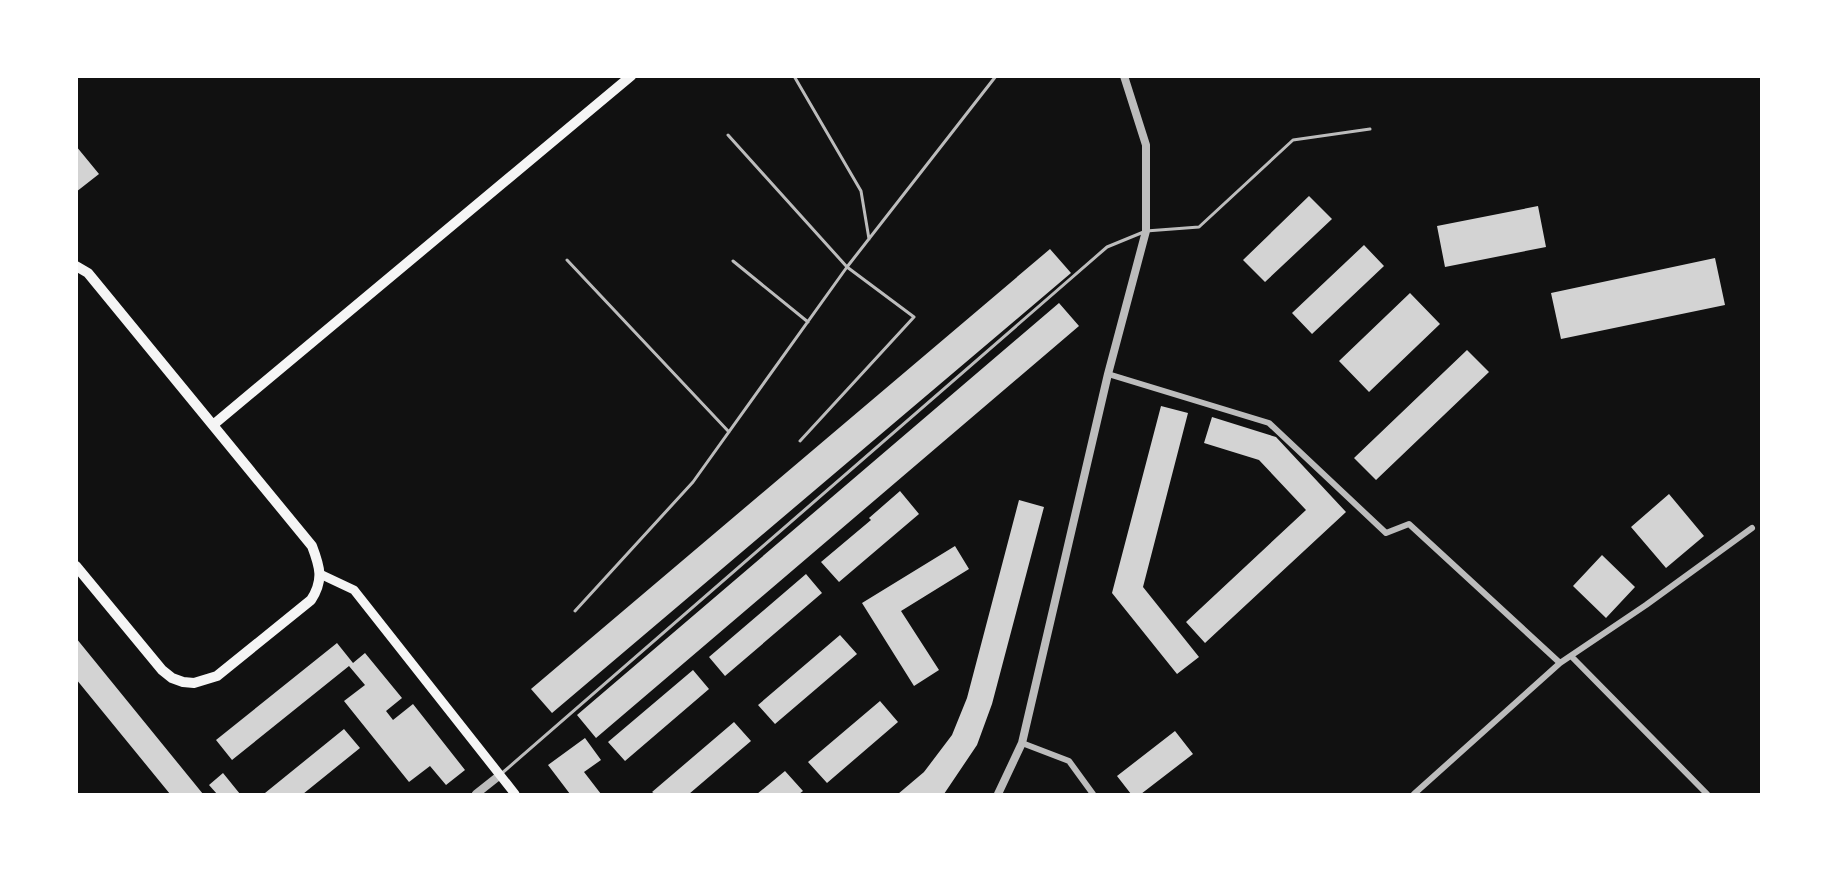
<svg xmlns="http://www.w3.org/2000/svg" width="1838" height="871" font-family="'Roboto Condensed',sans-serif">
	<style>
		.building { fill: #d3d3d3 }
		.lines { fill: none; stroke-linecap: round; stroke-linejoin: round }
		.service { stroke: #bcbcbc; stroke-width: 3 }
		.minor { stroke: #bcbcbc; stroke-width: 6 }
		.tertiary { stroke: #bcbcbc; stroke-width: 8 }
		.secondary { stroke: #f5f5f5; stroke-width: 9 }
		.primary { stroke: #f5f5f5; stroke-width: 10 }
	</style>
	<rect width="100%" height="100%" fill="#111"/>
	<path class="building" d="M76 146 99 174 76 192Z
		M1309 196 1332 219 1265 282 1243 260Z
		M1538 206 1546 247 1445 267 1437 226Z
		M1364 245 1384 266 1312 334 1292 313Z
		M1050 249 1071 273 552 713 531 689Z
		M1715 258 1725 305 1561 339 1551 293Z
		M1410 293 1440 324 1369 392 1339 361Z
		M1059 303 1079 326 596 738 577 715Z
		M1467 350 1489 372 1376 480 1354 458Z
		M1161 406 1188 413 1143 587 1199 657 1177 674 1112 593Z
		M1212 417 1276 437 1346 512 1205 643 1186 622 1306 510 1259 460 1204 443Z
		M900 491 919 514 839 582 821 562 871 520 869 518Z
		M1669 494 1704 536 1666 568 1631 527Z
		M1019 500 1044 507 992 704 977 745 944 794H898L924 772 952 735 967 698Z
		M955 546 969 569 901 611 939 670 914 686 862 603Z
		M1602 555 1635 587 1606 618 1573 586Z
		M806 574 822 593 725 676 709 657Z
		M840 635 857 654 775 724 758 705Z
		M76 638 203 794H170L76 679Z
		M337 643 353 663 365 653 402 698 386 711 393 720 413 704 465 770 446 785 430 766 409 782 344 701 365 685 349 666 232 760 216 740Z
		M693 670 709 689 625 761 608 742Z
		M880 701 898 722 827 783 808 762Z
		M734 722 751 741 689 794H655L652 792Z
		M344 729 360 748 303 794H266L265 793Z
		M1175 731 1193 754 1141 794H1131L1117 776Z
		M585 738 601 760 584 772 601 794H570L548 765Z
		M785 771 803 791 799 794H757Z
		M223 773 240 794H217L209 785Z"/>
	<g class="lines">
		<path class="service" d="M794 76 861 191 869 239
			M728 135 847 267 914 317 800 441
			M567 260 729 432
			M733 261 808 322
			M575 611 693 482 847 267 996 76
			M501 774 1107 247 1146 231 1199 227 1293 140 1370 129"/>
		<path class="minor" d="M1108 374 1269 423 1386 533 1409 524 1560 663
			M1571 656 1707 794
			M1022 743 1069 761 1093 794
			M1414 794 1560 663 1646 605 1752 528"/>
		<path class="tertiary" d="M476 794 500 775
			M998 794 1022 743 1108 374 1146 231V145L1124 76"/>
		<path class="secondary" d="M320 574 354 590 515 794"/>
		<path class="primary" d="M76 266 88 273 312 546C320 567 324 580 311 600L217 676 194 683 183 682 172 678 162 670 76 566
			M213 425 631 76"/>
	</g>
	<rect width="1838" height="871" fill="none" stroke="#ffffff" stroke-width="156"/>
</svg>
